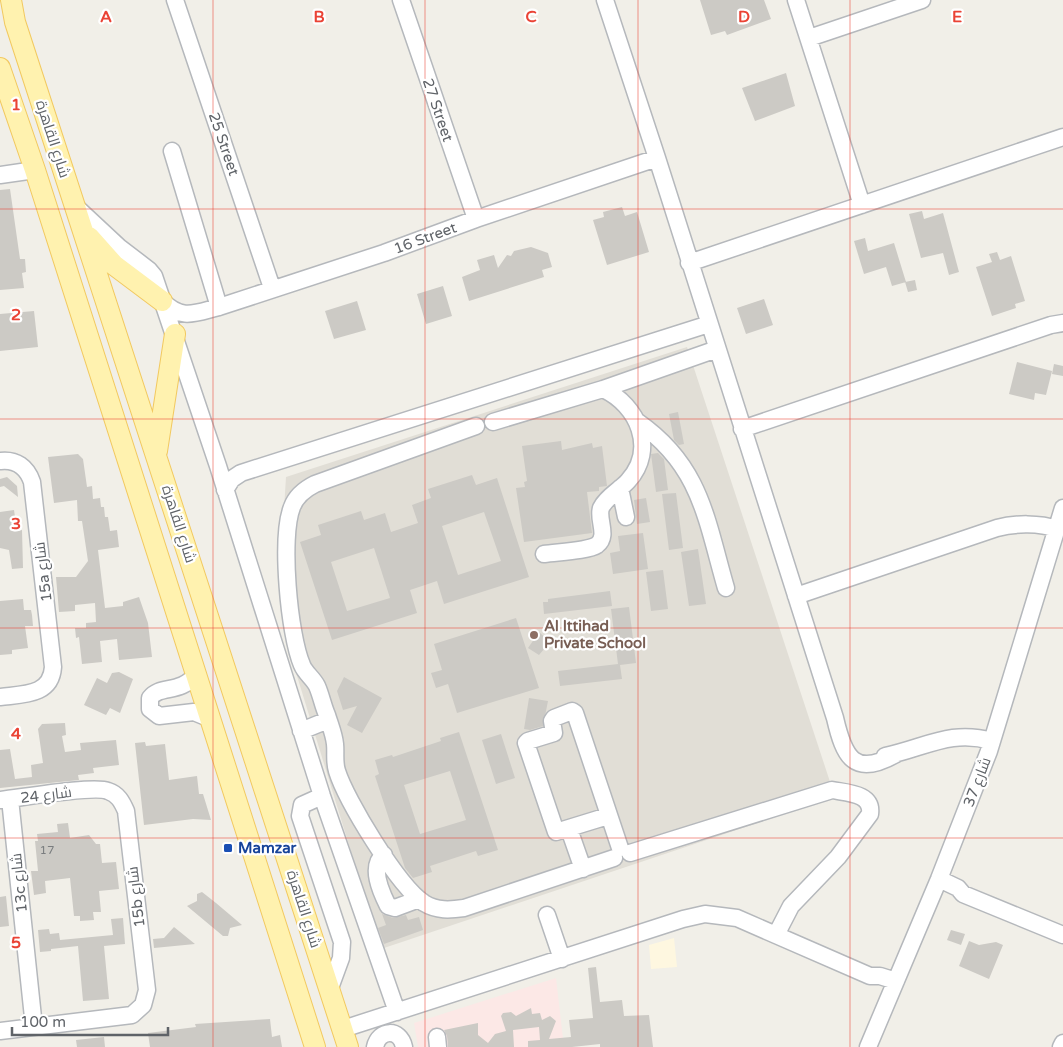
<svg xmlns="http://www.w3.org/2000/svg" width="1063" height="1047" font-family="'Varela Round',Cairo,sans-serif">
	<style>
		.commercial { fill: #fef7e0 }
		.education { fill: #e1ded6 }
		.medical { fill: #fce8e6 }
		.building { fill: #cccac5; fill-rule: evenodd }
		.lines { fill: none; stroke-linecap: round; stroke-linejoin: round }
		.minor-casing { stroke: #b5b8bc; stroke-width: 19 }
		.major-casing { stroke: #f2c960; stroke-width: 22 }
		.minor { stroke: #fff; stroke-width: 16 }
		.major { stroke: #fff2af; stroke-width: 20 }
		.grid { fill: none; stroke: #ea4335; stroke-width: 1; stroke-opacity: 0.55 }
		.education-dot { fill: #8d6e63; stroke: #fff; stroke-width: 2 }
		.transit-dot { fill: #1a4fb4; stroke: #fff; stroke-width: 2 }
		.labels { text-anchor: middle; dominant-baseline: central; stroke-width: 4.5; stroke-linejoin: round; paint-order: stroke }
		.number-label { font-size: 12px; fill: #7a7d7f }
		.street-label { font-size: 15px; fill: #5f6368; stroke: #fff }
		.education-label { font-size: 15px; font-weight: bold; fill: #785e54; stroke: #fff; text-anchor: start }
		.transit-label { font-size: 15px; font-weight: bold; fill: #164399; stroke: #fff; text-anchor: start }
		.grid-label { font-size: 16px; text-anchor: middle; font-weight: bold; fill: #ea4335; stroke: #fff; stroke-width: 4.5; stroke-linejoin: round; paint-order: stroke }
	</style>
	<rect width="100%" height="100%" fill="#f1efe8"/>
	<path class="commercial" d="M674 938 677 967 651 969 649 945Z"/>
	<path class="education" d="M687 347 835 797 381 949 289 650 279 592 286 477Z"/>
	<path class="medical" d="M556 978 564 1047H418L414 1023Z"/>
	<path class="building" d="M700 0H764L771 19 727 35 725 31 711 35Z
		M786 73 795 106 755 121 742 88Z
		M10 189 20 259H25L26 272 22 273 24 288 0 290V190Z
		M622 207 625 216 637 212 649 252 607 265 593 220 604 217 603 212Z
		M922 211 924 219 943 213 959 272 949 275 943 253 921 258 909 214Z
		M865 238 868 251 894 243 906 282 892 286 886 267 864 274 854 241Z
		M531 247 548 253 552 267 542 270 544 277 469 301 462 277 480 270 477 260 494 255 498 268 507 255 511 256 514 251Z
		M997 252 1000 260 1011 256 1025 301 1015 304 1016 308 992 316 976 267 992 262 989 254Z
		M915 280 917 290 908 292 905 282Z
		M443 286 452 316 426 324 417 294Z
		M764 299 773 325 746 334 737 308Z
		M357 301 366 330 334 339 325 311Z
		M34 311 38 347 0 351V314Z
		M1017 362 1052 371 1046 395 1035 393 1034 400 1009 394Z
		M1054 364 1063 366V376L1052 374Z
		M678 412 684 444 679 445 674 440 669 414Z
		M561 441 562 450 592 443 593 448 602 446 607 486 599 487V491L587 492 592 533 524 542 516 488 525 487 524 482 527 481 522 446Z
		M658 453 664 459 668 490 656 492 651 454Z
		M78 454 83 459 87 487 92 486 93 499 100 498 101 507H104L105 517H108L110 531 117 530 119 547 98 550 105 608 123 606V602L139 597 148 623 152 657 119 660 117 639 100 641 102 662 82 664 79 637 76 638 75 628H86V623L96 622 95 603 75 605V611L59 612 56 577H76L88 561 82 521H78L77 500 54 503 48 457Z
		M472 475 476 485 497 478 529 577 444 604 437 581 410 590 417 613 332 640 300 542 321 535 318 525 361 511 364 520 385 513 391 532 418 523 412 505 431 498 428 489ZM484 512 501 561 458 575 442 526ZM374 548 390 598 347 611 331 562Z
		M7 477 17 486 18 497 4 486 0 487V479Z
		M676 493 683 548 669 550 662 494Z
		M646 498 650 522 637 524 634 500Z
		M14 510 17 531 22 530 23 568 12 569 9 550 0 548V512Z
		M643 533 648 569 613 574 610 553 620 551 618 536Z
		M698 549 706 604 689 606 681 552Z
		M663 570 668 609 651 611 646 572Z
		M610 591 612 606 544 614 543 602H548V599Z
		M23 599 24 610H31L32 615 33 626H25L28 648 12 650V654L0 655V601Z
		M629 607 636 663 620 665 622 679 560 686 558 671 618 664 611 609Z
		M516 618 539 688 457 713 448 684 436 688 431 673 442 670 434 644Z
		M539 632 550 642 539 655 528 648Z
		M119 672 133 679 120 713 110 708 106 715 84 705 97 678 107 683 112 673Z
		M344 677 382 698 362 733 347 725 357 706 343 710 337 691Z
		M529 698 548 701 543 726 530 730 524 729Z
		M65 723 66 735 62 736 65 752 81 750 80 743 116 740 119 765 93 768 94 773 78 775 79 780 0 788V750L10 749 15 779 32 777 31 765 43 763 38 729 42 724Z
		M459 732 498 850 478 856 476 851 430 866 432 872 413 878 405 868 375 776 379 774 375 760 392 755 393 757 441 741 440 738ZM450 771 466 820 420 834 404 785Z
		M501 734 515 778 496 784 482 740Z
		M145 742 146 746 165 744 169 780 197 776 199 794H203L211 820 193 819 144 825 135 743Z
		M68 823 70 838 89 835 96 844H100L102 863 116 862 119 889 99 891 101 912H93L94 920 80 921V916H74L70 878 45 881 46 893 34 895 31 871H38L35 841H38L37 834 58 832 57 824Z
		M202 892 216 903 242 925 230 928 228 936H223L187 906 197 901V894Z
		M6 896 9 926 0 927V897Z
		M382 914 393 918 406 915 408 920 419 917 423 930 384 944 378 928 386 925Z
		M123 918 125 944 104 946 109 999 83 1001 78 946 51 949V951L40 952 38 930 49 929 50 934 59 933 60 940 113 935 111 919Z
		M174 927 195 944 154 948 153 939 164 938Z
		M951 930 965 934 961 945 947 940Z
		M969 941 979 945 996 942 1003 945 989 979 959 966Z
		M596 967 600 1002 622 1000 624 1016 649 1015 653 1047H600V1044L572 1047H528V1041L540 1040 539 1027 513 1030 514 1047H448L447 1036 444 1030 478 1023V1035L488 1043 495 1034 506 1031 501 1016 503 1013 511 1012 516 1016 531 1008 532 1014 540 1013 542 1020 550 1016 556 1021 549 1039 571 1037 569 1020 593 1018 588 968Z
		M270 1019 272 1037 280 1035 282 1047H150L148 1033 196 1027 195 1024Z
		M104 1037 105 1047H77L76 1040Z"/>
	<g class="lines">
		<defs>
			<path id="minor" d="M175 0 272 288
				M401 0 476 219
				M605 0 657 158 835 718C844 757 854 778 896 754
				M796 0 862 205
				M809 38 922 0
				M172 151 219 307
				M0 175 35 170
				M75 206 119 247 149 270 154 276 218 466 322 796 397 1012
				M689 263 1063 137
				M162 301C182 321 195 313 219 307L384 253 476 219 657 158
				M493 422 603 389 717 349
				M638 422C701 466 706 519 726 588
				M476 426 315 484C305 489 296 496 292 507 280 537 289 635 302 665 305 673 313 678 317 686 321 695 323 706 327 715 330 725 334 734 335 744 336 753 334 762 337 771 346 800 398 886 424 903 437 911 450 910 464 908L614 858
				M742 429 1051 325 1063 323
				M0 461C16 459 27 467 32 482L53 667C51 696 23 694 0 697
				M620 488 626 517
				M225 490 232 479 241 473 709 324
				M544 554C557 552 588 551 597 545 609 536 597 519 601 508 606 497 620 490 628 481 657 449 638 405 603 389
				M796 596 997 528C1016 523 1039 523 1058 529
				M197 674C179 695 161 684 150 698V709L159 716 194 712 211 719
				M301 731 328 720
				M885 756C925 748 950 729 992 741
				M322 796 302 805 300 816 342 942 341 958 330 988
				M10 799 34 1027
				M0 800C20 798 94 785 108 791 118 794 122 802 126 811L147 990 143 1005 132 1015 0 1031
				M608 816 556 832 526 743 528 741 554 733 552 721 554 718 572 711 575 713 620 848
				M569 829 583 869
				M630 853 832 790C847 793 873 793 870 814L838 857 791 906 776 935
				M384 855C369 866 381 892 388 906L395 908 419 899
				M939 879 958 888 963 894 1063 935
				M547 915 562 959
				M343 1029 683 919 705 914 737 918 870 976H880L896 981
				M437 1037 438 1047
				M375 1047C379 1029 400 1028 404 1047
				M868 1047 939 879 989 751 1063 508
				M1061 1047 1063 1043"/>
			<path id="major" d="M11 0 15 22 348 1047
				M0 68 35 170 315 1047
				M89 237 114 265 162 301
				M157 451 175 334"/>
		</defs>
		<use href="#minor" class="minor-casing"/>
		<use href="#major" class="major-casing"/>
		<use href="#minor" class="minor"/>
		<use href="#major" class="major"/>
	</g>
	<path class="grid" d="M213 0V1047M425 0V1047M638 0V1047M850 0V1047M0 209H1063M0 419H1063M0 628H1063M0 838H1063"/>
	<circle class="education-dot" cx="534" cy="635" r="5"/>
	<rect class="transit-dot" x="223" y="843" width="10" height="10" rx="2.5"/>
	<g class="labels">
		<g class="number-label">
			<text x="47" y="850">17</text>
		</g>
		<g class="street-label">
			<text transform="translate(438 110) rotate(71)">27 Street</text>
			<text transform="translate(53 139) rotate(72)">شارع القاهرة</text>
			<text transform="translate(224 144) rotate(71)">25 Street</text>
			<text transform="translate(425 238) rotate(-20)">16 Street</text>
			<text transform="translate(179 524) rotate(72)">شارع القاهرة</text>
			<text transform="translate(43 572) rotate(-97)">15a شارع</text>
			<text transform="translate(977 782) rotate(-69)">شارع 37</text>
			<text transform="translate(46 795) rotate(-7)">شارع 24</text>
			<text transform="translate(19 883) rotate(-96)">13c شارع</text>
			<text transform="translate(136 897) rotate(-97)">15b شارع</text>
			<text transform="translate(304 909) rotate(72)">شارع القاهرة</text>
		</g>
		<g class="education-label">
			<text x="544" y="626">Al Ittihad<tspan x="544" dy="17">Private School</tspan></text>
		</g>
		<g class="transit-label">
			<text x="238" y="848">Mamzar</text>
		</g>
	</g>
	<g class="grid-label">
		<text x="106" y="22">A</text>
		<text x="319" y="22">B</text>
		<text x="531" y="22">C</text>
		<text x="744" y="22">D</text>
		<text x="957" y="22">E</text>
		<text x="16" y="110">1</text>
		<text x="16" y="320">2</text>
		<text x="16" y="529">3</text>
		<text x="16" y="739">4</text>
		<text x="16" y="948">5</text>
	</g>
	<path d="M12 1027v8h156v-8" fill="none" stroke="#5f6368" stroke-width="2.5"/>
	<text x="20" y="1027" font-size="15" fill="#5f6368" stroke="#ffffff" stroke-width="4" paint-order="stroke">100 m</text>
</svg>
